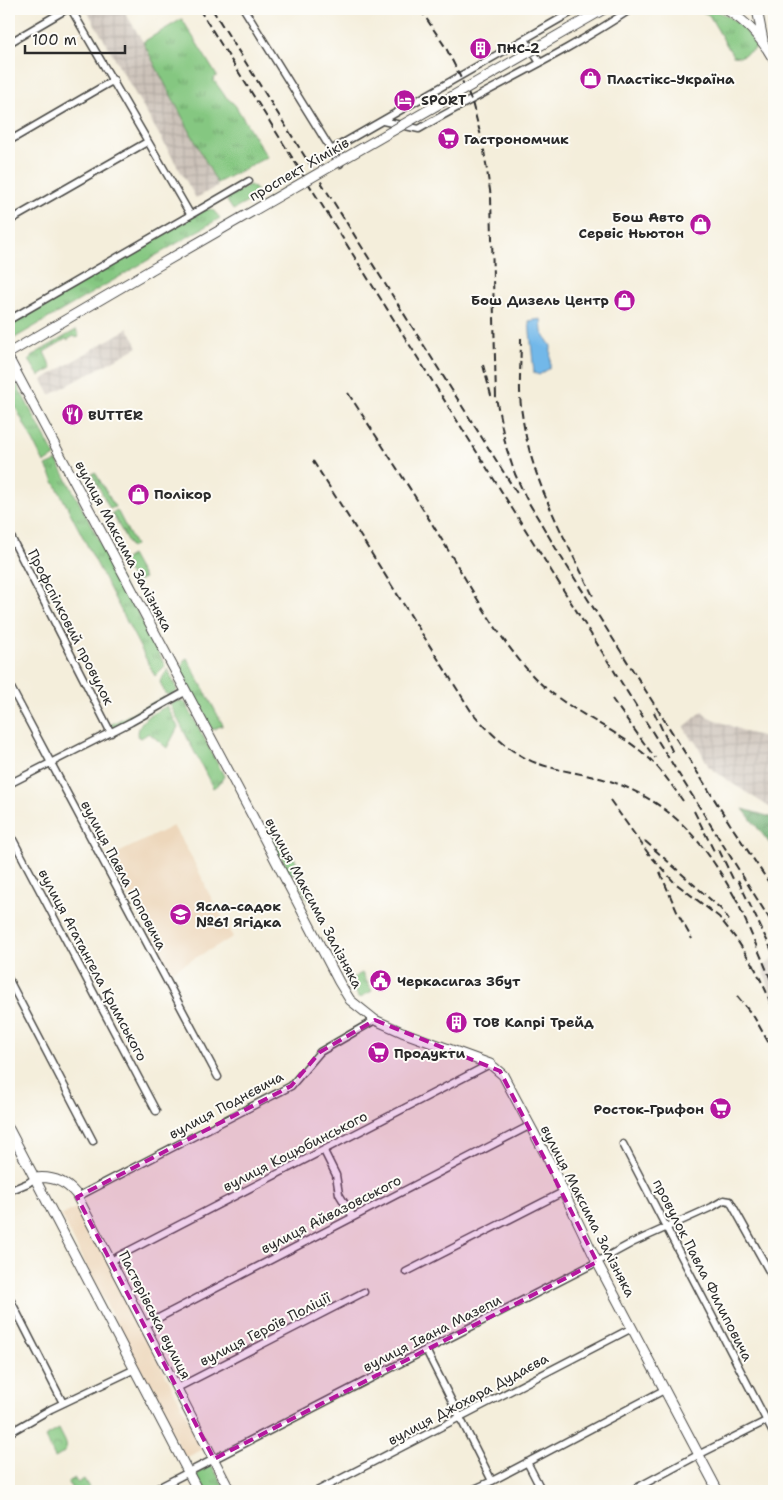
<svg xmlns="http://www.w3.org/2000/svg" width="783" height="1500" font-family="'Shantell Sans',sans-serif">
	<style>
		.built { fill: #edd7bb }
		.industrial { fill: url(#industrial-grid) }
		.railway { fill: #ccc2b9 }
		.grass { fill: url(#grass-tufts); stroke: #587956 }
		.forest { fill: url(#forest-crowns); stroke: #4c6c4d }
		.park { fill: url(#park-crowns); stroke: #587956 }
		.water { fill: #72b8e9; stroke: #4e728a }
		.lines { fill: none; stroke-linecap: round; stroke-linejoin: round }
		.minor-casing { stroke: #494845; stroke-width: 9 }
		.major-casing { stroke: #494845; stroke-width: 11 }
		.minor { stroke: #fff; stroke-width: 6 }
		.major { stroke: #fff; stroke-width: 9 }
		.rail { stroke: #2b2b2b; stroke-width: 2; stroke-dasharray: 8 4; stroke-linecap: butt }
		.major-bridge-casing { stroke: #494845; stroke-width: 11; stroke-linecap: butt }
		.major-bridge { stroke: #fff; stroke-width: 9 }
		.marked { fill: #b5179e; fill-opacity: 0.2; stroke: #b5179e; stroke-width: 4; stroke-dasharray: 10 6; stroke-linejoin: round }
		.labels { text-anchor: middle; dominant-baseline: central; stroke-width: 4; stroke-linejoin: round; paint-order: stroke }
		.poi-label { font-size: 14px; font-weight: bold; fill: #2b2b2b; stroke: #fdfcf7; text-anchor: start }
		.street-label { font-size: 14px; fill: #2b2b2b; stroke: #fdfcf7 }
	</style>
	<defs>
		<pattern id="industrial-grid" width="8" height="8" patternUnits="userSpaceOnUse" patternTransform="scale(1.25)"><rect width="8" height="8" fill="#ccc2b9"/><path d="M0 4h8M4 0v8" fill="none" stroke="#afa79f"/></pattern>
		<pattern id="grass-tufts" width="24" height="20" patternUnits="userSpaceOnUse" patternTransform="scale(1.25)"><rect width="24" height="20" fill="#85c781"/><path d="M3 7l-1-3M5 7V3M7 7l1-3M15 17l-1-3M17 17v-4M19 17l1-3" fill="none" stroke="#6da26a"/></pattern>
		<pattern id="forest-crowns" width="20" height="18" patternUnits="userSpaceOnUse" patternTransform="scale(1.25)"><rect width="20" height="18" fill="#6cac6f"/><path d="M2 6a3 3 0 1 1 6 0M12 15a3 3 0 1 1 6 0" fill="none" stroke="#598c5b"/></pattern>
		<pattern id="park-crowns" width="20" height="18" patternUnits="userSpaceOnUse" patternTransform="scale(1.25)"><rect width="20" height="18" fill="#85c781"/><path d="M2 6a3 3 0 1 1 6 0M12 15a3 3 0 1 1 6 0" fill="none" stroke="#6da26a"/></pattern>
	</defs>
	<rect width="100%" height="100%" fill="#fdfcf7"/>
	<filter id="ink" filterUnits="userSpaceOnUse"><feTurbulence type="fractalNoise" baseFrequency=".02" numOctaves="2"/><feDisplacementMap in="SourceGraphic" scale="10" xChannelSelector="R" yChannelSelector="G"/><feConvolveMatrix kernelMatrix="1 2 1 2 8 2 1 2 1" color-interpolation-filters="sRGB"/></filter>
	<filter id="wash" filterUnits="userSpaceOnUse"><feTurbulence type="fractalNoise" baseFrequency=".0096" numOctaves="4" result="noise"/><feDisplacementMap in="SourceGraphic" scale="20" xChannelSelector="R" yChannelSelector="G"/><feGaussianBlur stdDeviation="1.12" result="paint"/><feColorMatrix in="noise" values="0 0 0 0 0 0 0 0 0 0 0 0 0 0 0 0 0 1.4 0 .05"/><feComposite in="paint" operator="in"/></filter>
	<g filter="url(#wash)">
		<rect width="100%" height="100%" fill="#f4eedb"/>
		<path class="built" d="M173 826 191 856 204 882 207 890 233 937 170 972 110 857Z
			M79 1206 204 1449 185 1458 61 1216Z"/>
		<path class="industrial" d="M86 9H123L143 42 218 186 196 198Z
			M128 328 138 347 50 395 42 380Z
			M703 711 706 716 746 732 774 740V810L733 784 709 767 695 740 692 741 684 727Z"/>
		<path class="railway" d="M774 957V1003L763 968Z"/>
		<path class="grass" d="M697 9C701 9 706 8 709 9 727 12 750 30 756 48L740 57 733 56 709 15Z
			M182 19 217 76 213 79 225 96 235 105 267 157 217 183 143 42Z
			M249 185 252 186 260 195 233 210 227 201 228 197Z
			M209 209 213 210 220 218 13 339 9 338V324L204 210Z
			M76 330 79 336 76 338 74 336 67 340 66 339 44 352 52 369 39 376 29 360 33 355Z
			M9 378 14 379 16 383 55 456 44 463 9 394Z
			M57 461 154 643 165 666 155 676 46 466Z
			M95 472 115 507 110 509 92 474Z
			M117 510 135 545 131 548 112 513Z
			M131 555 144 578 135 582 123 564 126 558Z
			M187 658 223 725 212 730 180 672 184 660Z
			M167 670H168L177 689 176 692 171 697 165 693 160 682Z
			M164 697 165 700 113 728 110 725Z
			M177 701 185 702 224 776 220 783 213 788 170 704Z
			M167 706 178 727 167 748 149 733 141 738 138 737C137 718 153 714 167 706Z
			M266 824 283 854 288 851 291 852 316 898 309 902 299 884 301 883 296 873 290 874 282 858 275 853 262 826Z
			M362 973 372 991 359 998 349 980Z
			M210 1466H212L227 1491H203L196 1478C198 1470 203 1469 210 1466Z"/>
		<path class="forest" d="M743 809 774 818V849Z"/>
		<path class="park" d="M59 1429C66 1444 73 1449 55 1458L45 1437Z
			M75 1478 78 1483 84 1479 91 1491H73L68 1482Z"/>
		<path class="water" d="M541 319 542 332 551 346 550 368 539 375 534 373 529 321Z"/>
	</g>
	<g filter="url(#ink)">
		<g class="lines">
			<defs>
				<path id="minor" d="M71 9C111 77 150 146 190 214
					M244 9 340 164
					M525 39 540 63
					M9 43 67 9
					M383 121 419 129C489 88 564 54 631 9
					M9 141 114 80
					M331 150 577 9
					M9 221 147 142
					M9 320 249 181
					M9 533 111 733
					M9 684 218 1077
					M9 784 131 722 185 692
					M9 832 156 1111
					M9 980 93 1141
					M623 1144 774 1435
					M324 1151 336 1175 339 1194 353 1217
					M9 1191 28 1183 35 1178
					M77 1197 291 1086 320 1052 375 1020
					M112 1261 119 1256 490 1064
					M406 1272 563 1192
					M9 1297 63 1403
					M145 1325 529 1126
					M426 1350 492 1481
					M177 1388 364 1292
					M9 1433 51 1409 135 1369
					M527 1462 542 1491
					M152 1491 597 1262 632 1243 712 1207 724 1200 730 1201 774 1280
					M317 1491 632 1328
					M470 1491 492 1481 664 1390
					M631 1491 698 1455 774 1417"/>
				<path id="major" d="M725 9C747 21 762 39 774 60
					M757 9 763 40
					M569 29 604 9
					M9 353 149 271
					M9 359 253 817 339 982 350 1000 375 1020 402 1032 490 1064 503 1075 549 1161 597 1262 718 1491
					M9 1129 198 1491
					M35 1178C51 1176 65 1181 76 1194L230 1491"/>
			</defs>
			<use href="#minor" class="minor-casing"/>
			<use href="#major" class="major-casing"/>
			<use href="#minor" class="minor"/>
			<use href="#major" class="major"/>
			<path class="rail" d="M199 9 774 926
				M212 9 518 495
				M420 9 446 48 457 70 472 102 483 144 491 197 496 398 506 447 515 474 526 498 558 552 730 824 774 890
				M521 338C521 363 518 390 522 414 531 481 565 538 594 598
				M483 365 492 399
				M348 393C382 445 416 497 448 550 474 593 499 639 533 676 564 709 607 724 642 752 659 766 671 784 683 801
				M313 461 471 711C489 732 512 755 539 764 563 772 589 774 613 782 676 805 707 846 738 903
				M612 699 655 758
				M654 712 673 753
				M610 800 648 853 674 882 719 917 737 940 756 970
				M694 811 714 851
				M645 841 721 909 730 922
				M719 850 734 881
				M660 872 678 914 692 939
				M738 880 774 955
				M735 896 774 987
				M753 964 766 991 774 1012
				M737 996 754 1017 774 1052"/>
			<defs>
				<path id="major-bridge" d="M149 271 569 29"/>
			</defs>
			<use href="#major-bridge" class="major-bridge-casing"/>
			<use href="#major-bridge" class="major-bridge"/>
		</g>
	</g>
	<path class="marked" d="M375 1020 500 1071 597 1262 214 1459 77 1197 291 1086 320 1052Z"/>
	<defs>
		<symbol id="building-disc" viewBox="-11 -11 22 22"><circle r="9.5" fill="#b5179e" stroke="#fdfcf7"/><path d="M-4-6H4V6H1V3H-1V6H-4ZM-2.5-4.3h1.7v1.8h-1.7ZM.8-4.3h1.7v1.8H.8ZM-2.5-1h1.7V.8h-1.7ZM.8-1h1.7V.8H.8Z" fill="#fff"/></symbol>
		<symbol id="shop-disc" viewBox="-11 -11 22 22"><circle r="9.5" fill="#b5179e" stroke="#fdfcf7"/><path d="M-5-2.5h2.3a2.7 3.5 0 0 1 5.4 0H5L5.5 6h-11ZM-1.5-2.5h3a1.5 2.3 0 0 0-3 0Z" fill="#fff"/></symbol>
		<symbol id="hotel-disc" viewBox="-11 -11 22 22"><circle r="9.5" fill="#b5179e" stroke="#fdfcf7"/><path d="M-6-4.5h1.5V1H6V5H4.5V3h-9V5H-6ZM-4 0a1.8 1.8 0 1 1 3.6 0ZM.5 0V-2.5h3Q6-2.5 6 0Z" fill="#fff"/></symbol>
		<symbol id="supermarket-disc" viewBox="-11 -11 22 22"><circle r="9.5" fill="#b5179e" stroke="#fdfcf7"/><path d="M-6-5.5h2.5l.6 2H6L4.5 2H-2.5L-4.4-4H-6ZM-1.5 3.2a1.3 1.3 0 1 0 .1 0ZM3 3.2a1.3 1.3 0 1 0 .1 0Z" fill="#fff"/></symbol>
		<symbol id="restaurant-disc" viewBox="-11 -11 22 22"><circle r="9.5" fill="#b5179e" stroke="#fdfcf7"/><path d="M-5-6h1v4h1v-4h1v4h1v-4h1v5L-1.5 .5V6h-2V.5L-5-1ZM5-6V6H3V1.5H1.5Q1.5-4 5-6Z" fill="#fff"/></symbol>
		<symbol id="school-disc" viewBox="-11 -11 22 22"><circle r="9.5" fill="#b5179e" stroke="#fdfcf7"/><path d="M0-5L7-2L0 1L-7-2ZM-4 1L0 2.5L4 1V4Q0 6-4 4Z" fill="#fff"/></symbol>
		<symbol id="civic-disc" viewBox="-11 -11 22 22"><circle r="9.5" fill="#b5179e" stroke="#fdfcf7"/><path d="M-.6-6.5H3V-4.5H.6V-3L4-1V1h2V6H-6V1h2V-1L-.6-3ZM-1.2 2.5V6h2.4V2.5Z" fill="#fff"/></symbol>
	</defs>
	<g fill-rule="evenodd">
		<use href="#building-disc" x="468" y="36" width="25" height="25"/>
		<use href="#shop-disc" x="578" y="66" width="25" height="25"/>
		<use href="#hotel-disc" x="392" y="88" width="25" height="25"/>
		<use href="#supermarket-disc" x="436" y="126" width="25" height="25"/>
		<use href="#shop-disc" x="688" y="212" width="25" height="25"/>
		<use href="#shop-disc" x="612" y="288" width="25" height="25"/>
		<use href="#restaurant-disc" x="60" y="402" width="25" height="25"/>
		<use href="#shop-disc" x="126" y="482" width="25" height="25"/>
		<use href="#school-disc" x="168" y="902" width="25" height="25"/>
		<use href="#civic-disc" x="368" y="968" width="25" height="25"/>
		<use href="#building-disc" x="444" y="1010" width="25" height="25"/>
		<use href="#supermarket-disc" x="366" y="1040" width="25" height="25"/>
		<use href="#supermarket-disc" x="708" y="1096" width="25" height="25"/>
	</g>
	<g class="labels">
		<g class="poi-label">
			<text x="497" y="48">ПНС-2</text>
			<text x="607" y="79">Пластікс-Україна</text>
			<text x="421" y="100">SPORT</text>
			<text x="464" y="139">Гастрономчик</text>
			<text x="684" y="217" text-anchor="end">Бош Авто<tspan x="684" dy="16">Сервіс Ньютон</tspan></text>
			<text x="609" y="300" text-anchor="end">Бош Дизель Центр</text>
			<text x="88" y="415">BUTTER</text>
			<text x="154" y="494">Полікор</text>
			<text x="196" y="906">Ясла-садок<tspan x="196" dy="16">№61 Ягідка</tspan></text>
			<text x="397" y="981">Черкасигаз Збут</text>
			<text x="473" y="1022">ТОВ Капрі Трейд</text>
			<text x="394" y="1053">Продукти</text>
			<text x="704" y="1109" text-anchor="end">Росток-Грифон</text>
		</g>
		<g class="street-label">
			<text transform="translate(299 169) rotate(-30)">проспект Хіміків</text>
			<text transform="translate(124 546) rotate(62)">вулиця Максима Залізняка</text>
			<text transform="translate(71 627) rotate(63)">Профспілковий провулок</text>
			<text transform="translate(124 875) rotate(62)">вулиця Павла Поповича</text>
			<text transform="translate(314 903) rotate(62)">вулиця Максима Залізняка</text>
			<text transform="translate(93 965) rotate(62)">вулиця Агатангела Кримського</text>
			<text transform="translate(226 1105) rotate(-28)">вулиця Поднєвича</text>
			<text transform="translate(295 1151) rotate(-27)">вулиця Коцюбинського</text>
			<text transform="translate(588 1211) rotate(63)">вулиця Максима Залізняка</text>
			<text transform="translate(331 1214) rotate(-27)">вулиця Айвазовського</text>
			<text transform="translate(703 1270) rotate(63)">провулок Павла Филиповича</text>
			<text transform="translate(155 1315) rotate(63)">Пастерівська вулиця</text>
			<text transform="translate(265 1329) rotate(-27)">вулиця Героїв Поліції</text>
			<text transform="translate(432 1333) rotate(-27)">вулиця Івана Мазепи</text>
			<text transform="translate(468 1399) rotate(-28)">вулиця Джохара Дудаєва</text>
		</g>
	</g>
	<rect width="783" height="1500" fill="none" stroke="#fdfcf7" stroke-width="30"/>
	<path d="M25 45v8h100v-8" fill="none" stroke="#2b2b2b" stroke-width="2.5"/>
	<text x="32" y="45" font-size="15" fill="#2b2b2b" stroke="#fdfcf7" stroke-width="4" paint-order="stroke">100 m</text>
</svg>
